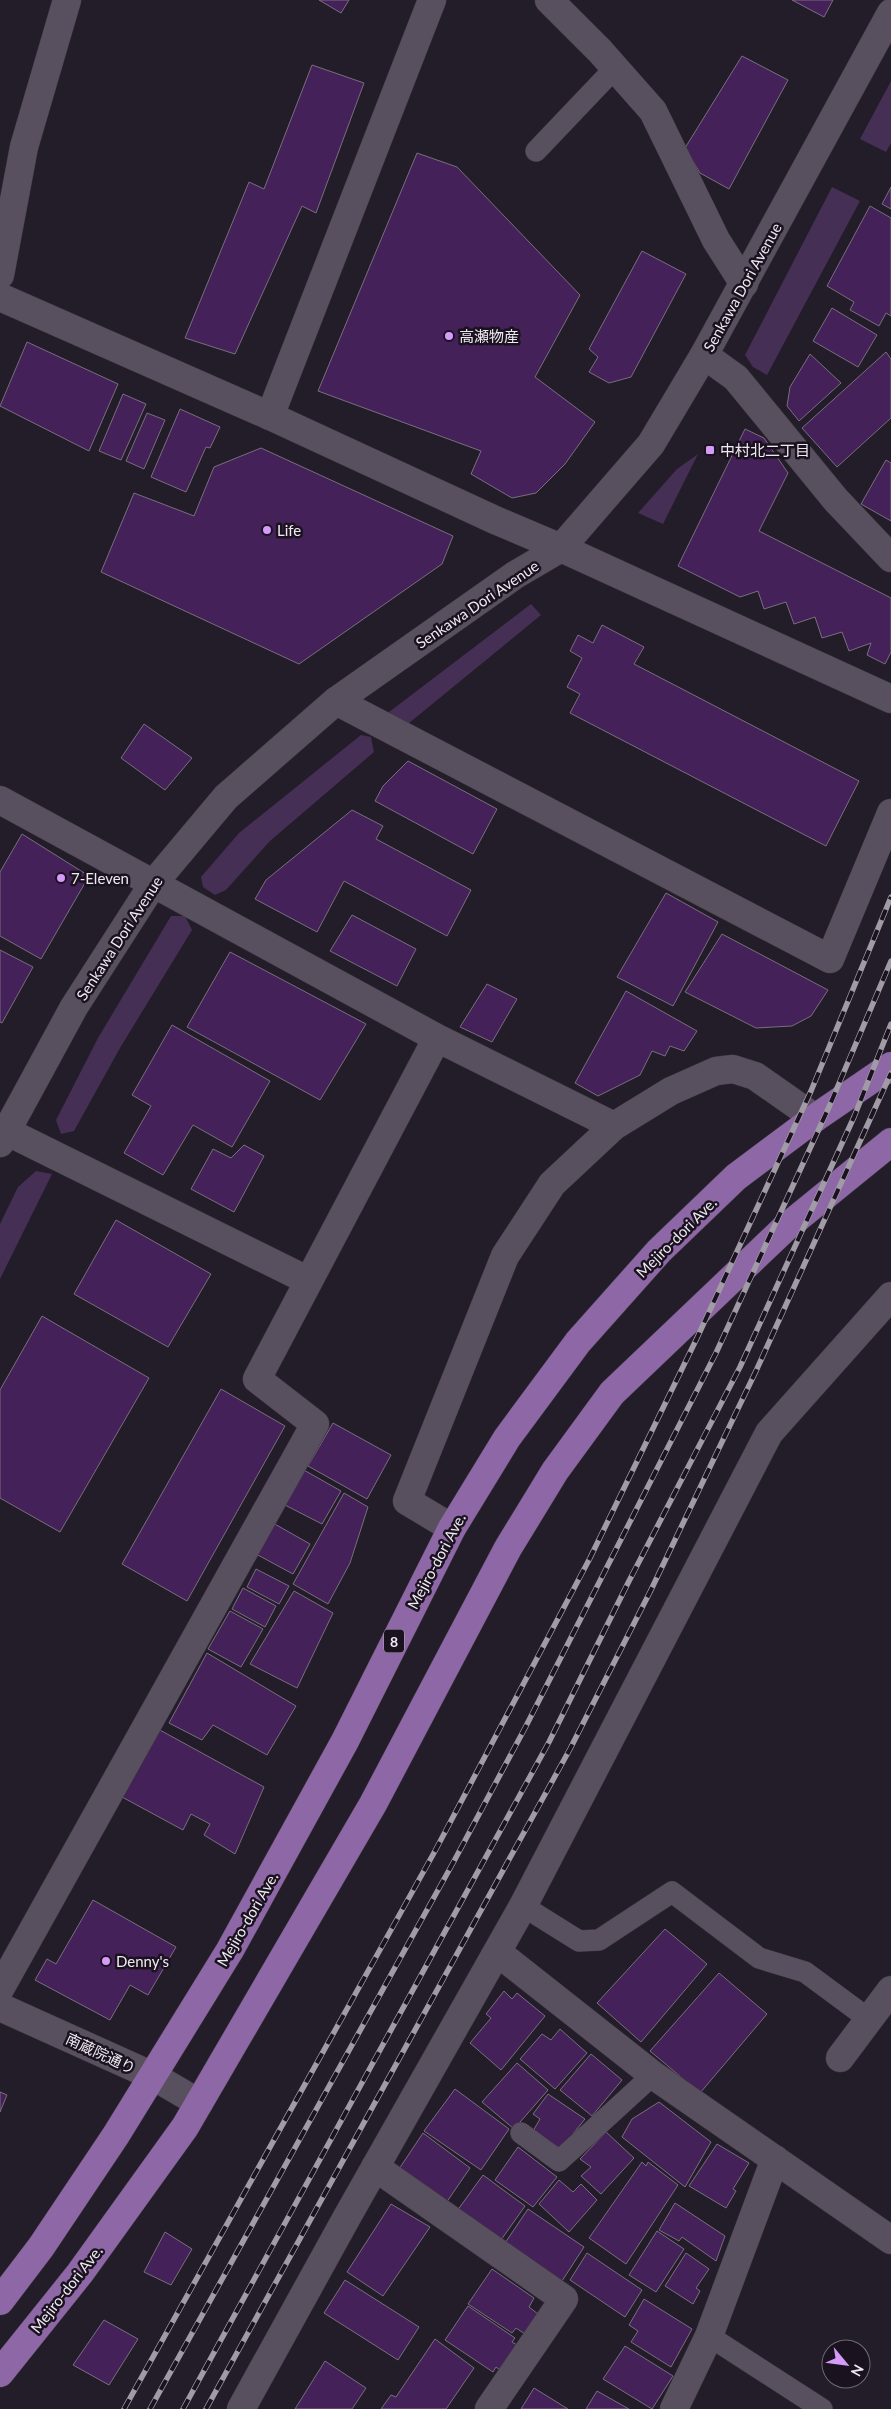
<svg xmlns="http://www.w3.org/2000/svg" width="891" height="2409" font-family="Lato,'Noto Sans JP',sans-serif">
	<style>
		.green { fill: #452f54 }
		.building { fill: #452159; stroke: #786f7e }
		.lines { fill: none; stroke-linecap: round; stroke-linejoin: round }
		.lane-casing { stroke: #3f3942; stroke-width: 22 }
		.street-casing { stroke: #3f3942; stroke-width: 29 }
		.secondary-casing { stroke: #3f3942; stroke-width: 29 }
		.primary-casing { stroke: #3f3942; stroke-width: 29 }
		.lane { stroke: #59505f; stroke-width: 21 }
		.street { stroke: #59505f; stroke-width: 28 }
		.secondary { stroke: #59505f; stroke-width: 28 }
		.primary { stroke: #8e68a6; stroke-width: 28 }
		.rail-casing { stroke: #a19ba5; stroke-width: 5.5 }
		.rail { stroke: #1a131f; stroke-width: 4; stroke-dasharray: 11; stroke-linecap: butt }
		.poi-dot { fill: #d59bfa; stroke: #1a131f; stroke-width: 2 }
		.labels { text-anchor: middle; dominant-baseline: central; stroke-width: 5; stroke-linejoin: round; paint-order: stroke }
		.shield { fill: #1a131f; stroke: #afaab3; stroke-width: 1 }
		.shield-label { font-size: 14px; font-weight: bold; fill: #efeaf2 }
		.street-label { font-size: 15px; fill: #efeaf2; stroke: #1a131f }
		.poi-label { font-size: 15px; fill: #efeaf2; stroke: #1a131f; text-anchor: start }
	</style>
	<rect width="100%" height="100%" fill="#231c29"/>
	<path class="green" d="M891 81V143L886 152 860 139Z
		M832 187 860 201 767 375 753 367 745 355Z
		M698 454 663 524 638 513 677 469Z
		M531 604 541 615 403 728 391 721 389 712Z
		M361 735 371 737 374 752 270 841 226 890 215 895 203 887 201 877 239 833Z
		M171 916H185L192 930 120 1048 74 1131 61 1134 56 1120 98 1038Z
		M36 1171 52 1174 0 1279V1224L18 1187Z"/>
	<path class="building" d="M319 0H349L341 13Z
		M792 0H833L824 17Z
		M742 56 788 80 729 189 700 173 685 148Z
		M312 65 364 83 316 213 302 206 235 354 185 338 249 182 264 189Z
		M417 153 457 167 580 295 535 377 595 422 565 464 536 493 512 498 471 474 481 451 318 391Z
		M891 187V209L882 204Z
		M870 206 891 218V316L886 313 879 326 850 310 854 302 827 286Z
		M642 251 686 274 631 377 609 383 589 372 598 357 589 349Z
		M832 308 877 335 858 367 813 341Z
		M27 342 118 384 89 451 0 406Z
		M886 352 891 359V418L837 467 802 428Z
		M810 354 841 383 799 421 787 406 790 387Z
		M123 394 146 404 121 460 99 451Z
		M180 409 220 427 210 448 206 447 186 492 151 477Z
		M147 413 165 420 144 469 126 461Z
		M745 429 764 438 788 473 759 531 891 598V652L885 664 867 655 871 643 849 651 842 632 822 638 815 617 794 624 786 602 764 609 758 591 740 597 678 566Z
		M261 448 453 536 442 564 299 664 101 572 134 493 194 516 214 467Z
		M886 460 891 463V521L861 504Z
		M602 625 644 647 634 664 859 781 826 846 570 713 580 694 567 687 582 658 570 651 578 635 593 643Z
		M144 724 192 758 165 790 121 758Z
		M408 761 497 809 473 854 375 801 383 786Z
		M352 810 383 826 376 839 471 890 447 936 344 881 317 932 255 899 266 880Z
		M22 834 89 876 41 959 0 936V872Z
		M666 893 718 922 673 1006 617 977Z
		M352 915 416 949 397 986 330 951Z
		M722 934 828 990 811 1016 792 1026 756 1028 685 992Z
		M0 950 33 967 2 1023 0 1022Z
		M230 952 366 1024 320 1100 187 1027Z
		M487 984 517 999 492 1042 460 1027Z
		M626 991 697 1031 684 1051 670 1046 665 1056 652 1051 640 1075 598 1096 575 1083Z
		M172 1025 270 1081 232 1147 193 1125 163 1175 124 1153 151 1106 132 1095Z
		M244 1145 264 1156 234 1212 191 1189 213 1149 231 1158Z
		M116 1220 211 1274 168 1347 74 1294Z
		M42 1316 149 1378 60 1532 0 1498V1390Z
		M221 1389 285 1426 187 1601 122 1564Z
		M333 1423 391 1455 367 1499 308 1466Z
		M302 1469 341 1491 322 1524 283 1504Z
		M344 1493 368 1507 350 1563 328 1604 293 1584Z
		M273 1523 310 1544 293 1574 256 1554Z
		M256 1569 289 1586 279 1604 247 1587Z
		M243 1588 276 1606 265 1627 232 1609Z
		M294 1591 333 1613 297 1688 250 1664Z
		M230 1611 263 1629 241 1667 208 1649Z
		M207 1653 296 1706 267 1755 213 1725 202 1740 169 1723Z
		M158 1729 264 1787 235 1854 204 1835 210 1824 191 1814 183 1830 122 1797Z
		M93 1900 176 1947 148 1995 130 1985 110 2020 35 1980 47 1959 56 1964Z
		M665 1929 707 1964 641 2042 597 2003Z
		M719 1973 767 2014 700 2093 650 2051Z
		M504 1991 512 1999 517 1993 545 2016 501 2070 470 2043 491 2018 486 2014Z
		M560 2029 587 2053 555 2089 520 2059 542 2034 551 2040Z
		M591 2054 622 2080 592 2116 560 2090Z
		M517 2063 548 2090 514 2129 482 2102Z
		M455 2089 509 2129 481 2170 424 2131Z
		M0 2092 7 2095 0 2112Z
		M548 2094 585 2119 561 2149 533 2131 540 2119 533 2114Z
		M659 2102 711 2142 685 2187 622 2137 632 2119Z
		M606 2132 634 2158 601 2194 581 2176 591 2167 580 2159Z
		M423 2133 470 2168 446 2203 399 2169Z
		M717 2144 749 2163 733 2189 736 2191 726 2208 689 2186Z
		M518 2147 557 2177 533 2207 495 2180Z
		M642 2162 646 2166 648 2162 678 2185 626 2264 589 2238Z
		M483 2175 525 2206 501 2240 457 2211Z
		M559 2180 573 2192 581 2184 597 2200 569 2232 539 2204Z
		M675 2203 725 2236 716 2261 682 2237 679 2241 659 2230Z
		M391 2204 430 2227 383 2296 347 2272Z
		M528 2209 584 2247 562 2281 505 2243Z
		M657 2231 684 2249 656 2292 629 2275Z
		M165 2232 192 2249 171 2285 144 2272Z
		M587 2253 642 2290 625 2317 570 2280Z
		M686 2253 709 2269 696 2288 700 2291 693 2304 665 2286Z
		M492 2269 534 2298 529 2307 538 2314 525 2334 516 2328 512 2333 468 2304Z
		M345 2280 419 2327 398 2360 324 2313Z
		M644 2299 692 2329 671 2367 631 2342 638 2331 629 2325Z
		M468 2306 515 2338 512 2342 517 2345 500 2370 496 2367 493 2372 445 2340Z
		M104 2320 138 2339 109 2385 73 2365Z
		M435 2339 474 2368 446 2409H381L391 2395 396 2397Z
		M625 2346 673 2376 652 2409 603 2379Z
		M325 2361 366 2388 352 2409H295Z
		M534 2388 568 2409H521Z
		M597 2391 629 2409H586Z"/>
	<g class="lines">
		<defs>
			<path id="lane" d="M536 151 615 68
				M523 1906 579 1941 599 1940 672 1892 759 1958 805 1972 870 2020
				M521 2133 559 2161 653 2075
				M709 2336 822 2409"/>
			<path id="street" d="M549 0 600 51 653 111 716 240 744 284
				M0 275 24 147 67 0
				M704 355 736 378 836 500 891 558
				M270 416 432 0
				M561 548 891 699
				M336 701 830 959 891 813
				M0 800 437 1038 614 1126
				M6 1131 307 1280
				M452 1528 407 1501 505 1256 552 1184 614 1126 671 1091 716 1071 733 1069 755 1076 815 1118
				M497 1952 653 2075 891 2240
				M0 1989 315 1424 257 1379 437 1038
				M840 2058 891 1990
				M375 2167 564 2299 489 2409
				M241 2409 347 2217 523 1906 769 1433 891 1296
				M674 2409 709 2336 775 2159"/>
			<path id="secondary" d="M0 297 270 416 495 520 561 548
				M0 1143 74 1007 153 884 226 797 336 701 515 575 561 548 651 444 704 355 891 13
				M0 2007 153 2076 199 2103"/>
			<path id="primary" d="M0 2301 41 2247 116 2135 230 1950 345 1741 452 1528 507 1438 578 1342 659 1251 736 1177 815 1118 891 1066
				M0 2373 80 2273 185 2127 373 1804 508 1548 555 1471 612 1393 784 1229 891 1142"/>
		</defs>
		<use href="#lane" class="lane-casing"/>
		<use href="#street" class="street-casing"/>
		<use href="#secondary" class="secondary-casing"/>
		<use href="#primary" class="primary-casing"/>
		<use href="#lane" class="lane"/>
		<use href="#street" class="street"/>
		<use href="#secondary" class="secondary"/>
		<use href="#primary" class="primary"/>
		<defs>
			<path id="rail" d="M124 2409 435 1851 590 1558 697 1338 811 1091 891 897
				M150 2409 453 1863 525 1728 716 1353 829 1107 891 961
				M183 2409 549 1742 628 1583 740 1367 854 1117 891 1024
				M206 2409 570 1749 650 1592 756 1371 891 1073"/>
		</defs>
		<use href="#rail" class="rail-casing"/>
		<use href="#rail" class="rail"/>
	</g>
	<g class="poi-dot">
		<circle cx="449" cy="336" r="5"/>
		<rect x="705" y="445" width="10" height="10" rx="2.5"/>
		<circle cx="267" cy="530" r="5"/>
		<circle cx="61" cy="878" r="5"/>
		<circle cx="106" cy="1961" r="5"/>
	</g>
	<g class="labels">
		<rect class="shield" x="384" y="1629.5" width="20" height="23" rx="4"/>
		<g class="shield-label">
			<text x="394" y="1641">8</text>
		</g>
		<g class="street-label">
			<text transform="translate(742 287) rotate(-61)">Senkawa Dori Avenue</text>
			<text transform="translate(477 604) rotate(-34)">Senkawa Dori Avenue</text>
			<text transform="translate(119 938) rotate(-57)">Senkawa Dori Avenue</text>
			<text transform="translate(676 1237) rotate(-45)">Mejiro-dori Ave.</text>
			<text transform="translate(436 1561) rotate(-62)">Mejiro-dori Ave.</text>
			<text transform="translate(247 1919) rotate(-60)">Mejiro-dori Ave.</text>
			<text transform="translate(101 2053) rotate(25)">南蔵院通り</text>
			<text transform="translate(66 2289) rotate(-52)">Mejiro-dori Ave.</text>
		</g>
		<g class="poi-label">
			<text x="459" y="336">高瀬物産</text>
			<text x="720" y="450">中村北二丁目</text>
			<text x="277" y="530">Life</text>
			<text x="71" y="878">7-Eleven</text>
			<text x="116" y="1961">Denny's</text>
		</g>
	</g>
	<g transform="translate(846 2364) rotate(119)"><circle r="24" fill="#1a131f" stroke="#6f6973"/>
	<path d="M0-4L9 19L0 12L-9 19Z" fill="#d59bfa"/>
	<text y="-8" font-size="14" font-weight="bold" text-anchor="middle" fill="#efeaf2">N</text>
	</g>
</svg>
